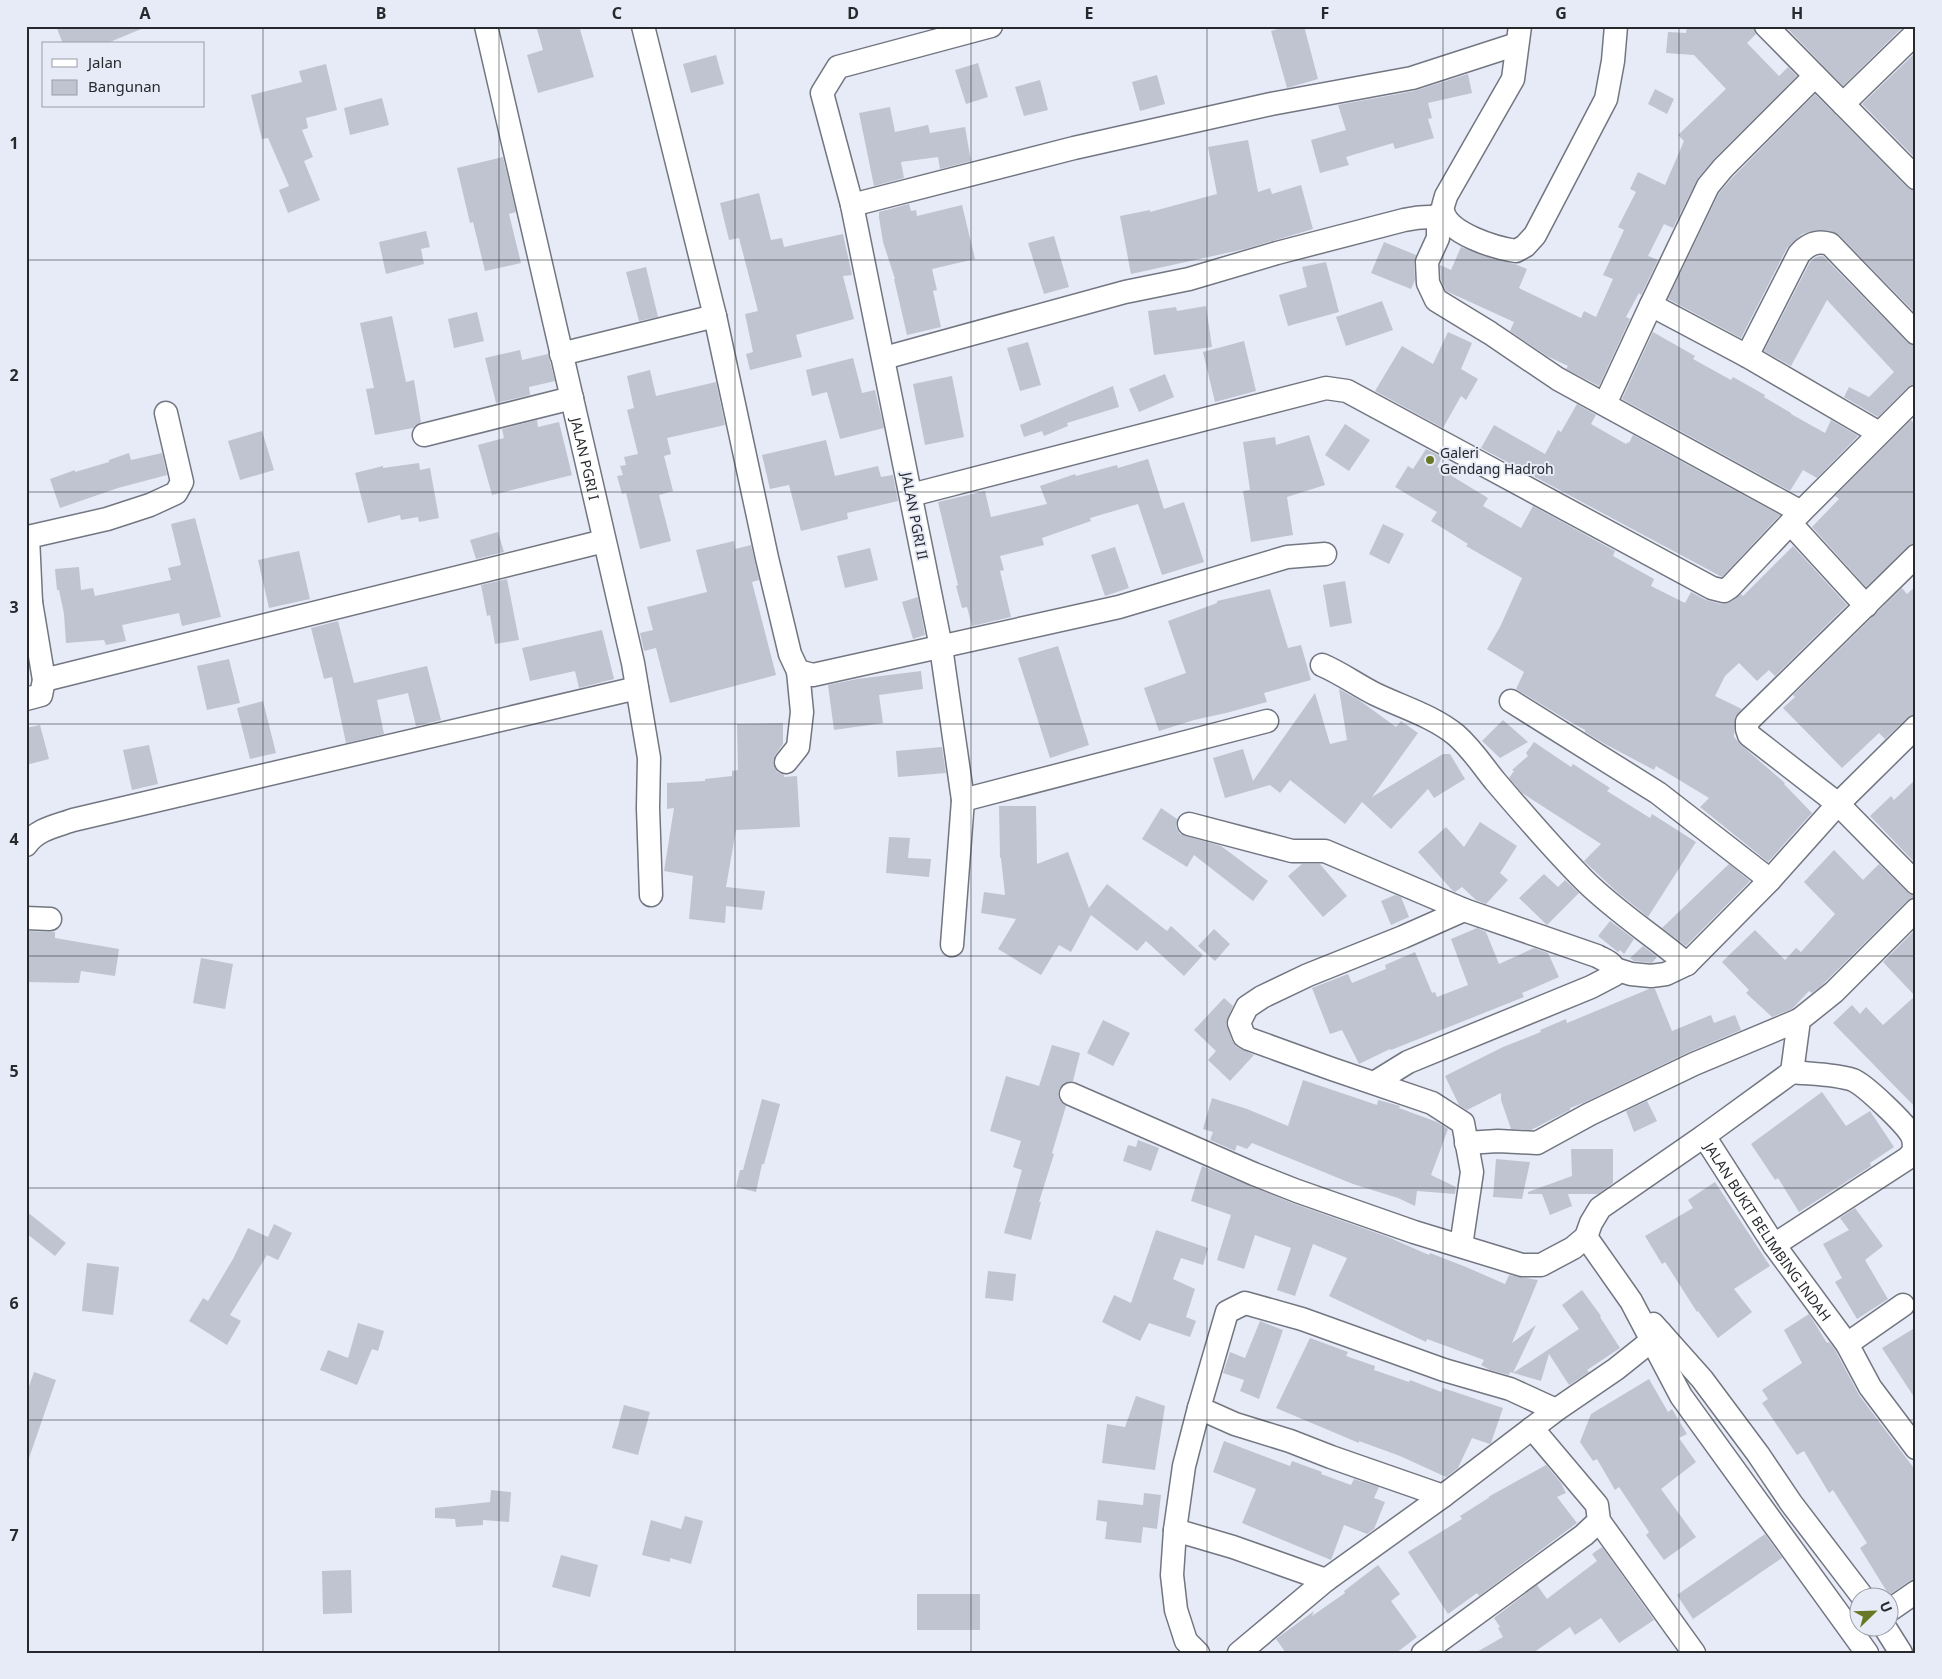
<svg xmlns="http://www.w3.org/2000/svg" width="1942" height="1679" font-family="'Noto Sans',sans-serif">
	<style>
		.building { fill: #bfc4d0 }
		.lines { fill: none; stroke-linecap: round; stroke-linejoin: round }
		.street-casing { stroke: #727681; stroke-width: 25 }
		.street { stroke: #fff; stroke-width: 22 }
		.grid { fill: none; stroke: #27292d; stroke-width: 1; stroke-opacity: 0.55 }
		.poi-dot { fill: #697825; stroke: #e6ebf7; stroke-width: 2 }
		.labels { text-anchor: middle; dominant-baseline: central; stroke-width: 4; stroke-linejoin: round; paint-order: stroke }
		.poi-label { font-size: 14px; fill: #27292d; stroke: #e6ebf7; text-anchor: start }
		.street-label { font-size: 14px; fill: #27292d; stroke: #e6ebf7 }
		.neatline { fill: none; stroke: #27292d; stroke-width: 2 }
		.grid-label { font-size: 16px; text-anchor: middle; font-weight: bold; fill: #27292d }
	</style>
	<rect width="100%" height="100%" fill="#e6ebf7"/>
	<path class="building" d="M56 26H146V27L105 44H63Z
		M536 26H579L594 77 538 93 527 55 543 50Z
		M1289 26H1304L1318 79 1287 88 1271 31Z
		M1687 26H1753L1756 34 1747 43 1779 76 1788 67 1797 76 1714 159 1698 178 1673 228 1664 224 1648 256 1658 260 1641 295 1639 293 1626 317 1630 319 1599 386 1566 369 1568 366 1547 356 1510 331 1514 322 1446 291 1441 280 1440 265 1451 270 1461 247 1493 259 1515 264 1527 269 1519 288 1581 318 1584 311 1596 317 1613 279 1603 275 1624 230 1618 227 1636 192 1630 189 1638 172 1665 185 1684 141 1678 135 1726 89 1694 55 1666 53 1668 32 1686 33Z
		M1785 26H1904L1843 86Z
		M1916 52V159L1862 104Z
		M716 55 724 84 691 93 683 64Z
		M978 63 988 97 966 104 955 70Z
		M326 64 337 110 306 118 308 128 302 130 313 157 304 161 320 200 288 213 279 190 289 186 268 138 262 139 251 95 302 82 299 71Z
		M1468 74 1472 93 1428 103 1432 118 1428 119 1434 138 1395 149 1393 143 1346 157 1349 165 1320 173 1311 140 1346 130 1338 105 1414 91Z
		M1157 75 1165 104 1140 111 1132 82Z
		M1040 80 1048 110 1024 116 1015 87Z
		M1655 89 1674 99 1667 114 1648 104Z
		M1815 94 1907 187 1916 191V314L1839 235 1828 230H1816L1802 234 1787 248 1741 338 1668 299 1719 193 1733 177Z
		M382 98 389 125 350 135 344 108Z
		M890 107 895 132 928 125 930 133 965 127 971 161 940 169 938 157 901 162 904 178 874 186 859 113Z
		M1248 140 1258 192 1270 188 1272 194 1301 185 1313 229 1245 249 1131 274 1120 216 1150 210V212L1217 194 1208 147Z
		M503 157 516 212 509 214 521 263 485 271 473 222 470 223 457 168Z
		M759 193 771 240 782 238 784 247 843 234 852 275 843 276 854 319 796 335 802 357 750 370 746 354 753 352 745 314 758 311 739 238 729 240 720 203Z
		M909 204 911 211 916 210 917 216 962 205 975 259 932 269 937 290 933 291 941 327 907 335 894 279H895L883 242 879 217V212Z
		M426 231 430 247 421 249 424 264 386 274 379 242Z
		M1054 236 1069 287 1044 294 1028 243Z
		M1384 242 1416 255 1414 263 1415 280 1411 289 1371 273Z
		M1821 256H1823L1907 342 1916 346V384L1907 388 1878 417 1844 397 1849 387 1869 397 1894 372 1827 300 1791 366 1764 351 1810 262 1816 257Z
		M1326 262 1339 312 1288 326 1279 295 1307 287 1302 267Z
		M646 267 658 317 639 321 626 272Z
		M1382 301 1393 330 1346 346 1336 317Z
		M1206 306 1212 347 1154 355 1148 311 1176 307 1177 311Z
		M477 312 484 341 454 348 448 319Z
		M392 316 406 382 414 380 421 422 413 428 375 435 366 389 374 388 360 323Z
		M1448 332 1472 343 1461 369 1478 379 1466 400 1461 396 1443 428 1375 391 1402 346 1433 364Z
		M1653 332 1695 356 1693 359 1731 380 1733 377 1765 395 1764 397 1791 413V414L1825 433 1831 420 1858 436 1817 478 1803 470 1790 491 1622 399Z
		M1244 341 1256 391 1215 402 1203 352Z
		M1028 342 1041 385 1020 391 1007 348Z
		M520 350 522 360 548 354 555 381 529 387 530 395 496 403 485 358Z
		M853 358 862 393 875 390 884 428 840 439 827 392 812 396 806 370Z
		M650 370 656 396 716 382 725 425 667 438 671 454 664 456 673 491 659 495 671 541 640 549 626 493 622 494 617 476 623 475 620 466 626 465 624 457 638 454 627 410 634 408 627 376Z
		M1165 374 1174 397 1139 412 1129 389Z
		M952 376 964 437 925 445 913 384Z
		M1113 386 1119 407 1067 423 1068 426 1044 436 1042 431 1024 437 1020 425Z
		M1577 404 1596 415 1591 424 1626 444 1628 442 1629 443 1633 435 1780 515 1722 577 1481 448 1494 425 1545 454 1558 430 1561 432Z
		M537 420 538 427 559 422 572 475 492 495 478 445 504 438 502 429Z
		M1911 420 1916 425V543L1907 547 1866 587 1812 527 1839 499 1835 496Z
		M1345 424 1370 440 1349 471 1325 455Z
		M262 431 274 470 240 480 228 441Z
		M1309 435 1325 485 1287 497 1293 535 1251 542 1243 491 1250 490 1243 442 1275 437 1276 445Z
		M826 440 835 476 878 466 881 477 893 475 898 501 847 513 848 519 801 531 789 485 770 489 762 455Z
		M1426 449 1442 457 1437 467 1488 498 1483 506 1521 528 1533 506 1615 551 1613 556 1654 579 1651 586 1685 603 1691 592 1706 600 1721 604 1731 602 1741 594 1743 596 1793 546 1847 605 1775 676 1769 670 1757 681 1739 663 1725 676 1715 696 1742 709 1735 717 1734 737 1741 745 1785 783 1784 784 1812 813 1768 862 1700 807 1709 798 1656 766 1654 770 1605 744 1585 732V730L1567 720 1516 689 1524 672 1487 649 1500 627 1522 578 1466 546 1468 544 1431 521 1437 512 1395 487 1408 466 1413 469Z
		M129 453 131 460 162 453 167 475 118 488 60 508 50 479 75 470V472L109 462V460Z
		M1148 459 1164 509 1184 502 1204 562 1162 575 1138 504 1090 518 1091 521 1042 538 1044 545 1000 556 1004 570 1000 571 1011 617 972 626 967 607 962 608 956 586 958 585 938 502 985 491 991 517 1047 504 1040 486 1075 474 1076 476 1117 465 1118 468Z
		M419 463 420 470 430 468 439 518 419 522 418 517 401 520 400 515 368 523 355 473 383 466V468Z
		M195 518 221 617 182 626 179 613 122 625 126 641 106 645 104 640 66 643 64 614 59 590H57L55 569 79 567 81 590 93 588 95 596 171 580 168 568 181 565 171 524Z
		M1383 524 1404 534 1389 564 1369 554Z
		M498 532 504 552 476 559 470 540Z
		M734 541 735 549 751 545 759 580 752 582 776 675 670 703 656 648 644 651 640 633 653 630 647 607 707 592 696 550Z
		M1115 547 1129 588 1105 596 1091 555Z
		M870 548 878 580 845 588 837 556Z
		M299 551 310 599 269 608 258 560Z
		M507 579 519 640 495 644 490 615 487 616 481 585Z
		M1345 581 1352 623 1330 627 1323 585Z
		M1916 586V714L1907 718 1885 739 1879 733 1842 768 1783 708 1795 697 1793 695 1902 588 1907 594Z
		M1270 589 1288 648 1301 645 1311 680 1264 693 1267 702 1226 713 1194 720 1159 731 1144 688 1186 673 1168 621 1217 603V601Z
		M918 597 925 635 913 639 902 602Z
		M338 621 354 683 427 666 441 720 416 726 408 693 377 700 384 734 346 743 332 677 324 679 311 628Z
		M602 630 614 679 579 688 575 671 530 681 522 648Z
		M1058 646 1089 745 1050 758 1018 658Z
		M229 659 240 703 207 710 197 666Z
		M921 671 923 689 879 695 883 723 834 730 828 685 857 679Z
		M1339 689 1359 700 1396 727 1401 721 1418 733 1372 797 1443 754H1450L1465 779 1434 798 1428 789 1391 829 1362 802 1345 824 1290 780 1280 793 1270 785 1225 798 1213 758 1243 749 1253 781 1315 693 1330 744 1347 740Z
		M263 701 276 753 250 759 237 708Z
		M1503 720 1528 742 1500 758 1482 741Z
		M783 723V744L776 754 773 761 774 766 777 772 784 775V777L797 776 800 827 736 830 726 887 765 891 762 910 726 906 725 923 689 919 693 876 664 871 674 808 667 809V783L705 781V779L732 776V771L738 770 737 724Z
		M40 725 49 759 26 765V728Z
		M1534 742 1571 767 1573 764 1610 788 1607 791 1650 818 1652 814 1696 842 1648 917 1617 892 1584 861 1601 844 1522 793 1509 778 1514 771 1512 770 1528 756 1526 753Z
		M149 745 158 784 132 790 123 750Z
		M942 747 946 773 898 777 896 751Z
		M1916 779V864L1870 816 1891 796 1894 800Z
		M999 806H1036L1037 864 1068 852 1089 908 1107 884 1167 931 1171 926 1203 955 1184 976 1146 941 1137 951 1091 915 1071 952 1059 945 1041 975 998 949 1016 919 981 913 984 892 1005 895 1001 858H1000Z
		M1161 808 1177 819 1176 827 1180 834 1221 846 1268 881 1253 901 1194 855 1187 867 1142 839Z
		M1480 822 1517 846 1500 873 1508 880 1486 904 1476 900 1462 887 1455 892 1452 890 1418 852 1446 827 1464 847Z
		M889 837 910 838 908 858 931 859 929 877 886 873Z
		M1834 850 1863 880 1879 864 1907 892 1916 897 1907 901 1820 987 1812 993 1809 991 1792 1009 1772 1017 1746 993 1749 990 1722 962 1755 930 1785 960 1796 948 1801 952 1835 914 1804 882Z
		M1302 864H1320L1347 896 1323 917 1288 876Z
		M1729 864 1750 881 1686 946 1662 928Z
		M1544 874 1558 887 1565 880 1579 893 1547 925 1519 898Z
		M1395 895 1401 897 1409 917 1391 925 1381 901Z
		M1610 921 1634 939 1624 954 1620 950 1618 952 1598 936Z
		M1477 928 1486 932 1499 964 1534 948 1548 953 1559 977 1522 993 1524 997 1391 1050 1390 1049 1359 1064 1342 1030 1330 1034 1312 988 1348 974 1352 983 1386 969 1385 965 1415 952 1432 993 1435 992 1437 997 1468 985 1451 939Z
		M1214 929 1230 944 1215 961 1198 946Z
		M1916 929V1108L1833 1023 1852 1005 1860 1014 1866 1007 1883 1025 1915 996 1883 962Z
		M26 931 55 932V938L119 949 115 976 81 971 79 983 26 982Z
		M1643 946 1657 957 1652 963 1634 961 1630 958Z
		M201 958 233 964 225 1009 193 1003Z
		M1649 989H1655L1672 1031 1711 1015 1714 1023 1735 1015 1741 1030 1689 1052 1583 1103 1570 1108V1110L1531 1130 1511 1129 1501 1100V1093L1467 1110 1459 1105 1445 1076 1503 1047 1541 1032 1540 1030 1566 1019 1567 1023Z
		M1224 998 1233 1006 1226 1023 1232 1041 1237 1047 1254 1055 1230 1081 1208 1060 1216 1051 1194 1030Z
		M1103 1020 1130 1033 1113 1066 1087 1053Z
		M1052 1045 1080 1053 1073 1081 1064 1083 1059 1089 1058 1095 1060 1101 1066 1106 1052 1153 1054 1154 1039 1202H1041L1031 1240 1004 1233 1022 1170 1013 1167 1021 1141 990 1131 1006 1076 1039 1086Z
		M1303 1080 1377 1105 1378 1100 1400 1106 1399 1108 1437 1122 1448 1129 1431 1175 1456 1187 1455 1194 1417 1191 1415 1206 1398 1198 1353 1184 1252 1143 1247 1149 1237 1145 1235 1151 1210 1140 1213 1132 1203 1129 1212 1098 1247 1109 1288 1126Z
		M1822 1092 1846 1126 1870 1111 1894 1147 1870 1163 1871 1166 1799 1212 1778 1178 1775 1180 1751 1144Z
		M762 1099 780 1104 764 1164H762L756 1192 736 1187 740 1170H743Z
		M1647 1101 1657 1121 1634 1132 1626 1111Z
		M1138 1140 1159 1148 1151 1171 1123 1161 1128 1145 1136 1147Z
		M1571 1149H1613V1183L1598 1194H1568L1572 1206 1550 1215 1542 1194H1528V1192L1572 1176Z
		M1496 1159 1530 1162 1522 1199 1493 1197Z
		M1202 1166 1292 1203 1388 1237 1429 1255 1430 1253 1466 1267 1505 1284 1509 1275 1538 1280 1512 1343 1536 1325 1513 1373 1579 1329 1562 1305 1582 1290 1601 1316 1600 1317 1620 1348 1587 1370 1589 1372 1569 1385 1549 1354 1541 1381 1510 1372 1509 1375 1490 1370 1481 1365 1484 1360 1427 1339 1426 1342 1329 1296 1347 1258 1313 1244 1295 1296 1277 1290 1291 1248 1255 1235 1244 1269 1217 1260 1231 1215 1191 1201Z
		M1715 1182 1770 1266 1734 1289 1752 1312 1718 1338 1698 1311 1697 1312 1665 1262 1662 1264 1645 1236 1693 1208 1688 1200Z
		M1855 1208 1883 1246 1865 1260 1888 1299 1857 1319 1835 1282 1842 1278 1823 1244 1849 1230 1840 1218Z
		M26 1211 66 1243 55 1256 26 1233Z
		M274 1224 292 1233 278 1260 267 1255 230 1315 241 1321 227 1345 189 1321 203 1298 208 1301 233 1259 248 1228 268 1237Z
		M1156 1230 1208 1248 1203 1265 1181 1258 1173 1279 1195 1289 1186 1317 1196 1321 1190 1337 1149 1323 1140 1341 1102 1322 1114 1295 1131 1303Z
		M87 1263 119 1267 113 1315 82 1311Z
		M988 1271 1016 1274 1013 1301 985 1298Z
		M1809 1314 1827 1343 1829 1342 1834 1348 1859 1395 1916 1471V1579L1909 1581 1889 1595 1860 1548 1867 1543 1833 1490 1829 1493 1804 1451 1797 1455 1762 1403 1768 1399 1762 1390 1802 1363 1784 1330Z
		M1260 1321 1283 1330 1259 1399 1240 1391 1244 1380 1223 1373 1230 1352 1245 1358Z
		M358 1323 384 1331 378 1351 372 1349 357 1385 320 1370 328 1350 348 1358Z
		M1916 1327V1400L1882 1348Z
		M1310 1338 1348 1352 1346 1356 1375 1366 1374 1370 1409 1382 1410 1380 1441 1392 1443 1388 1503 1408 1491 1443 1490 1444 1472 1438 1458 1468 1446 1477 1400 1456 1359 1441V1443L1276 1408Z
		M34 1372 56 1380 29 1458H26V1395Z
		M1649 1379 1668 1412 1672 1409 1687 1434 1679 1438 1696 1462 1661 1489 1696 1537 1664 1560 1646 1535 1649 1532 1619 1487 1615 1490 1597 1459 1593 1461 1580 1442 1591 1414Z
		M1136 1396 1165 1406 1155 1470 1102 1463 1107 1424 1125 1427Z
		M624 1405 650 1412 638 1455 612 1448Z
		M1224 1441 1290 1466 1292 1461 1322 1472 1321 1474 1351 1485 1354 1479 1379 1487 1374 1498 1385 1502 1374 1529 1367 1534 1344 1525 1331 1560 1242 1523 1256 1489 1213 1472Z
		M1546 1465 1561 1483 1566 1493 1557 1497 1577 1523 1479 1596 1477 1593 1448 1614 1408 1552 1462 1519 1460 1516 1490 1497H1488Z
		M491 1490 511 1492 509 1522 483 1520V1525L456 1527 455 1519 435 1518V1508L490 1502Z
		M1144 1493 1161 1495 1157 1529 1143 1527 1141 1543 1105 1539 1107 1522 1096 1520 1098 1500 1143 1505Z
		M685 1516 703 1521 691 1564 670 1558V1562L642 1555 651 1520 681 1529Z
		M1765 1534 1782 1558 1693 1619 1677 1595Z
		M1602 1547 1654 1620 1619 1643 1601 1618 1575 1635 1570 1627 1533 1653H1475L1503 1637 1498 1628 1500 1627 1494 1618 1537 1585 1547 1599 1597 1561 1592 1554Z
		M561 1555 598 1565 590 1597 552 1587Z
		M1378 1565 1400 1594 1391 1601 1417 1637 1396 1653H1286L1276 1639 1314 1611 1312 1616 1345 1593 1344 1591Z
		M351 1570 352 1613 323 1614 322 1571Z
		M917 1594H980V1630H917Z"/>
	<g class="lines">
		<defs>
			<g id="street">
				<path id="s1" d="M486 26 633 663 649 758 648 808 651 895"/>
				<path d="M643 26 715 316"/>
				<path d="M1520 26 1513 79 1446 196C1445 201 1442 206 1443 211 1448 234 1496 248 1516 251L1525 246 1535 235 1606 99 1613 61 1616 26"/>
				<path d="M1766 26 1916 178"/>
				<path d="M1815 76 1723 168 1708 186 1651 305 1747 356 1879 433"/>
				<path d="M1843 104 1916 33"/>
				<path d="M852 205 1074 148 1271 104 1412 78 1517 44"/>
				<path d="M1435 216 1438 226V238L1427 262 1428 283 1436 300 1490 333 1558 379 1801 512"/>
				<path d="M561 354 715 316 767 558 790 654 798 671 813 675 1119 607 1287 557 1325 554"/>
				<path d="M1747 356 1799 254C1808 244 1817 240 1830 244L1916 333"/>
				<path d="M884 358 1125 292 1189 279 1277 253 1404 220C1417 217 1432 216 1445 218"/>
				<path d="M1605 404 1651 305"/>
				<path d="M424 435 572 398"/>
				<path d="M911 495 1326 388 1347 391 1712 588 1724 591 1730 587 1801 512 1916 397"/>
				<path d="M1791 524 1866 606"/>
				<path d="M1916 556 1747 722V729L1749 735 1838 804 1916 883"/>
				<path d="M26 601 31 602 44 680 41 695 26 699"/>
				<path d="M31 602 28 537 107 519 150 505 176 493 182 482 166 413"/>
				<path d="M1322 665C1341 673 1357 685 1375 694 1402 707 1433 716 1456 735 1472 749 1482 765 1495 781 1524 815 1553 849 1584 880 1616 912 1653 935 1687 964"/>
				<path d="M44 680 604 541"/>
				<path d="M1511 701 1658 793 1770 880"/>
				<path d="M786 762 798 747 802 712 798 671"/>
				<path d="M963 800 1267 721"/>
				<path d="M1189 824 1292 851H1325L1464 910"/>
				<path d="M26 845C37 829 56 826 73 820L637 688"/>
				<path d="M26 918 50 919"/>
				<path d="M952 945 963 800 941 647 852 205 822 93 838 67 991 26"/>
				<path d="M1615 969 1631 974 1651 976 1666 974 1687 964 1770 880 1838 804 1916 727"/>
				<path d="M1374 1083 1408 1062 1591 987 1614 975C1616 963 1606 961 1597 956L1464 910 1403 937 1308 975 1262 997 1247 1007 1239 1023 1244 1036 1249 1039 1332 1069 1432 1103 1463 1123 1472 1172 1461 1246"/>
				<path id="s2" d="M1071 1094 1254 1174 1297 1191 1414 1232 1522 1265H1541L1573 1248 1586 1237 1591 1223 1600 1208 1704 1136 1774 1245 1847 1344 1870 1387 1916 1448"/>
				<path d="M1704 1136 1792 1072 1799 1020 1834 992 1916 910"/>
				<path d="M1466 1143 1498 1141 1537 1143 1590 1114 1694 1064 1799 1020"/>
				<path d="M1586 1237 1631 1301 1681 1396 1867 1653"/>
				<path d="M1774 1245 1908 1158 1914 1151C1914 1146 1914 1140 1912 1136 1906 1124 1865 1085 1853 1080 1836 1074 1810 1074 1792 1072"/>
				<path d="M1653 1324 1702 1379 1758 1454 1791 1503 1862 1596"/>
				<path d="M1847 1344 1903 1305"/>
				<path d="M1199 1408 1184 1466 1175 1530 1233 1547 1326 1580 1443 1496"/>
				<path d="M1556 1410 1443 1496 1331 1457 1290 1441 1235 1424 1199 1408 1227 1312 1245 1303 1302 1319 1444 1370 1510 1389 1556 1410 1616 1369 1661 1333"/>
				<path d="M1599 1521 1694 1653"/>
				<path d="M1175 1530 1172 1575 1176 1610 1186 1641 1198 1653"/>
				<path d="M1890 1610 1916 1592"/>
				<path d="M1884 1626 1901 1653"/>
				<path d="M1239 1653 1326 1580"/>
				<path d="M1423 1653 1584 1535 1599 1521 1597 1505 1532 1428"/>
			</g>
		</defs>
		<use href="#street" class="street-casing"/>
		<use href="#street" class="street"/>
	</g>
	<path class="grid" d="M263 26V1653M499 26V1653M735 26V1653M971 26V1653M1207 26V1653M1443 26V1653M1679 26V1653M26 260H1916M26 492H1916M26 724H1916M26 956H1916M26 1188H1916M26 1420H1916"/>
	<circle class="poi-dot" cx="1430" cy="460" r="5"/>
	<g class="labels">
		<g class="poi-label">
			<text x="1440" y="452">Galeri<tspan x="1440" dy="16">Gendang Hadroh</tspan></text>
		</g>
		<g class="street-label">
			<text stroke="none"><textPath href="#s1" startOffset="444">JALAN PGRI I</textPath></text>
			<text transform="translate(915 516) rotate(79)">JALAN PGRI II</text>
			<text stroke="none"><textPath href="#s2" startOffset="829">JALAN BUKIT BELIMBING INDAH</textPath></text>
		</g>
	</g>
	<rect width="1942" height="1679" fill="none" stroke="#e6ebf7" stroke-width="55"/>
	<rect x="42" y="42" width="162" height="65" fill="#e6ebf7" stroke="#9a9da6"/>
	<rect x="52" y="59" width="25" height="8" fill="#ffffff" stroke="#9a9da6"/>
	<text x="88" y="68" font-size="15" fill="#27292d">Jalan</text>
	<rect x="52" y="80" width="25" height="15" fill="#bfc4d0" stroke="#9a9da6"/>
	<text x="88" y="92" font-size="15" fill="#27292d">Bangunan</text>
	<g transform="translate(1874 1612) rotate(67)"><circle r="24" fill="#e6ebf7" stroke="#9a9da6"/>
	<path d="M0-4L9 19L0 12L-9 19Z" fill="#697825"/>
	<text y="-8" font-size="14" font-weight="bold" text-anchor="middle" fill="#27292d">U</text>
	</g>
	<rect x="28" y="28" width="1886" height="1624" class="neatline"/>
	<g class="grid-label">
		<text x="145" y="19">A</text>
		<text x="381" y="19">B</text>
		<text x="617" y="19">C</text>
		<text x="853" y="19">D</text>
		<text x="1089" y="19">E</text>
		<text x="1325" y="19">F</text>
		<text x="1561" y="19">G</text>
		<text x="1797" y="19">H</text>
		<text x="14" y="149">1</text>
		<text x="14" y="381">2</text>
		<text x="14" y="613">3</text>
		<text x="14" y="845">4</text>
		<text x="14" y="1077">5</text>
		<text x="14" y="1309">6</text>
		<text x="14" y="1541">7</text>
	</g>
</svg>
